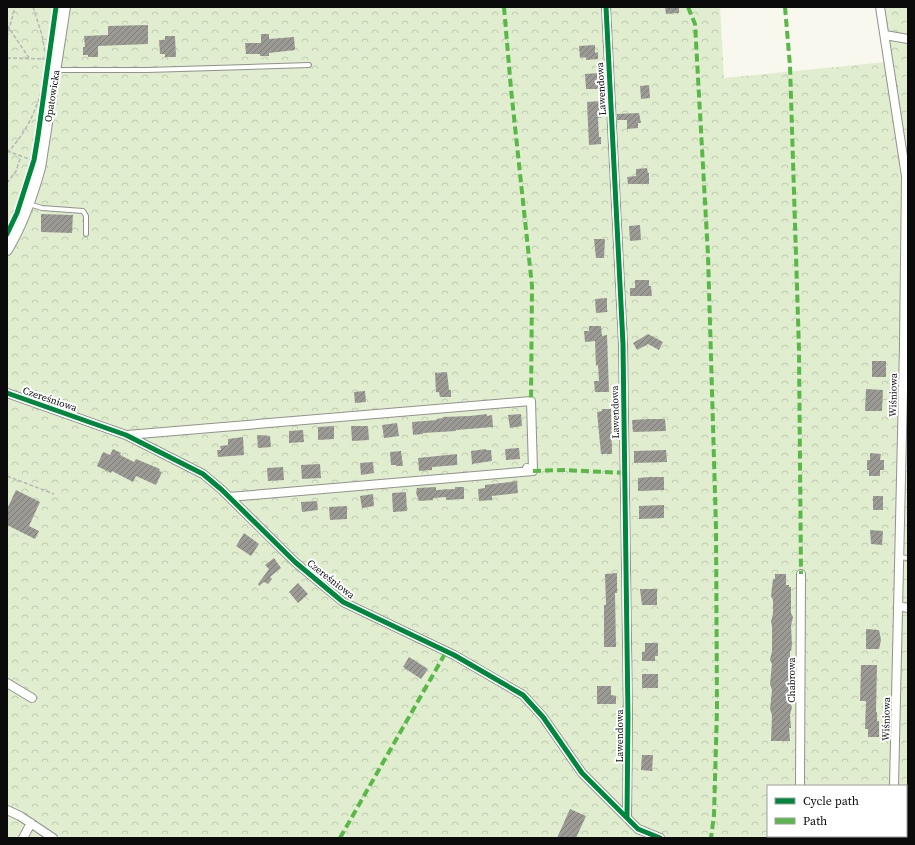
<svg xmlns="http://www.w3.org/2000/svg" width="915" height="845" font-family="'Source Serif 4',serif">
	<style>
		.park { fill: url(#park-crowns); fill-rule: evenodd }
		.building { fill: url(#building-hatch) }
		.lines { fill: none; stroke-linecap: round; stroke-linejoin: round }
		.service-casing { stroke: #92928d; stroke-width: 6 }
		.minor-casing { stroke: #92928d; stroke-width: 10 }
		.tertiary-casing { stroke: #92928d; stroke-width: 12 }
		.path { stroke: #b7b7b5; stroke-width: 1.5; stroke-dasharray: 4 2; stroke-linecap: butt }
		.service { stroke: #fefefc; stroke-width: 4 }
		.minor { stroke: #fefefc; stroke-width: 8 }
		.tertiary { stroke: #fefefc; stroke-width: 10 }
		.quiet { stroke: #58b947; stroke-width: 4; stroke-dasharray: 8 4; stroke-linecap: butt }
		.cycleway-casing { stroke: #fff; stroke-width: 8 }
		.cycleway { stroke: #00873e; stroke-width: 5 }
		.labels { text-anchor: middle; dominant-baseline: central; stroke-width: 4; stroke-linejoin: round; paint-order: stroke }
		.street-label { font-size: 10px; fill: #0b0b0b; stroke: #fff }
	</style>
	<defs>
		<pattern id="park-crowns" width="20" height="18" patternUnits="userSpaceOnUse"><rect width="20" height="18" fill="#e0eecf"/><path d="M2 6a3 3 0 1 1 6 0M12 15a3 3 0 1 1 6 0" fill="none" stroke="#bfcbb0"/></pattern>
		<pattern id="building-hatch" width="6" height="6" patternUnits="userSpaceOnUse"><rect width="6" height="6" fill="#9c9a95"/><path d="M-1 1l2-2M0 6l6-6M5 7l2-2" fill="none" stroke="#7d7c78"/></pattern>
	</defs>
	<rect width="100%" height="100%" fill="#f9f8ee"/>
	<path class="park" d="M7 7H720L724 78 886 62 879 7H908V838H7ZM768 786H906V836H768Z"/>
	<path class="building" d="M665 7H679V13L666 14Z
		M148 25V44L98 46V57H88V55H83V47H85L84 36 108 35V26Z
		M261 34H269V39L294 37 295 50 269 53V56H260V54H246L245 43H261Z
		M165 36H175L176 57H165V54H160L159 40H165Z
		M595 45V53L598 52V59L586 60V57L580 58 579 46Z
		M599 73 600 89H586L585 74Z
		M649 85 650 98 641 99 640 86Z
		M600 101 601 118H598L599 137H601V144L589 145 587 102Z
		M639 113 641 123H638V128L627 129V120H617V114Z
		M647 168 648 173H649V184H628L627 177 636 176V169Z
		M41 214 73 215 72 233 41 232Z
		M640 225 641 240 630 241 629 226Z
		M594 239H605L604 258H596Z
		M635 280H649V286H651L652 296H630V288H635Z
		M607 298V312L596 313 595 299Z
		M589 326H601L602 336 607 335 609 392H595L594 381H599L598 365 596 366 595 341 585 342 584 331H589Z
		M648 334 663 342 659 350 648 344 637 350 633 343Z
		M872 361H886V377H872Z
		M447 372 449 390H451V397H440L439 392H436L435 373Z
		M866 389 883 390 882 411H865Z
		M365 391 366 402 355 403 354 392Z
		M602 409H611L612 454H601L597 412 602 411Z
		M487 414V416L492 415 493 427 456 430V431L423 433V434L413 435 412 422 437 420 436 419 443 418V417L470 416Z
		M521 414 522 426 510 428 508 415Z
		M649 419H665L666 431 633 432 632 420Z
		M397 423 399 436 384 438 382 425Z
		M334 426V439L318 440V427Z
		M351 426H368L369 440 352 441Z
		M303 430 304 442 289 443V431Z
		M257 435 270 436 271 447 258 448Z
		M243 437 244 455 218 457 217 450H221L220 446 228 445V439Z
		M519 448 520 459 506 460 505 449Z
		M113 449 121 453 120 455 134 462 136 459 160 469 159 471 162 472 156 485 136 476 133 482 112 471 111 473 97 466 103 452 110 455Z
		M486 449V450H491L492 461 472 464 471 451Z
		M666 450 667 462 634 463V451Z
		M401 451 403 466H396V465H391L390 452Z
		M870 453 881 454 880 460H884V470H880V476H869V470H867V460H870Z
		M457 454V465L432 467V470L419 471 418 458Z
		M373 462 374 473 361 475 360 463Z
		M320 464 321 478 302 479 301 465Z
		M283 467 284 480 268 481 267 468Z
		M650 477H664V490L638 491V478Z
		M517 481 518 493 492 496V500L479 501 478 489 485 488V485Z
		M436 487V490L455 489V487H464V499L446 500V497L433 498V500L419 501 416 493 417 488Z
		M16 490 40 502 29 526 39 531 35 539 7 525V509Z
		M406 492 407 511 393 512 392 493Z
		M373 494 374 506 362 508 360 496Z
		M873 496H883V510H873Z
		M317 501 318 510 302 512 301 502Z
		M664 505V518L639 519V506Z
		M347 506V519L330 520 329 507Z
		M870 530 883 531 882 545 871 544Z
		M244 533 259 544 251 556 236 546Z
		M274 558 281 568 270 577 272 579 268 584 264 582 259 586 258 584 269 569 265 565Z
		M617 573V593H615L616 647H604V605H606L605 574Z
		M775 574H786V585H789V587H791V613L793 617 791 626 792 645 791 651H790V702L792 707 790 715 791 728H789L790 741H771L772 715 770 709 772 690 770 684 772 664 770 660 772 651V626L771 622 773 613V600L771 596 773 579H775Z
		M298 583 308 594 298 603 289 592Z
		M640 589H657V605H642Z
		M866 629 879 630 881 640 879 649H866Z
		M645 643H658V656H655V661H642V652H645Z
		M409 657 428 669 421 679 403 667Z
		M861 665H877L876 712H877V721H879V737H868V729H865L866 701H860Z
		M642 674H658V688H642Z
		M597 686H611V695L616 696V704H597Z
		M642 755H653L652 771 641 770Z
		M570 809 586 816 576 838H557Z"/>
	<g class="lines">
		<defs>
			<path id="service" d="M56 70H147L309 65
				M29 204 42 208 83 211 86 216V234
				M899 557 908 558"/>
			<path id="minor" d="M606 7 623 344 628 717 627 818
				M880 7 906 176 904 346 894 786
				M885 35 908 39
				M7 393 126 435 203 474 222 490 295 562 343 602 454 655 523 695 543 717 582 773 638 829 660 838
				M127 435 531 401 533 471 527 468
				M229 497 533 471
				M898 606 908 608
				M7 683 32 698
				M800 786 801 574
				M7 810 20 816 53 838
				M23 838 31 823
				M799 838V836
				M893 838V836"/>
			<path id="tertiary" d="M7 250C22 225 32 197 40 168L65 7"/>
		</defs>
		<use href="#service" class="service-casing"/>
		<use href="#minor" class="minor-casing"/>
		<use href="#tertiary" class="tertiary-casing"/>
		<path class="path" d="M33 7 42 35 45 53 48 58
			M7 25 29 58
			M7 37 15 7
			M7 58 47 59
			M7 151 32 160
			M7 153C26 133 37 110 43 84
			M7 183 16 171 21 156
			M7 476 54 494"/>
		<use href="#service" class="service"/>
		<use href="#minor" class="minor"/>
		<use href="#tertiary" class="tertiary"/>
		<path class="quiet" d="M504 7 511 89 532 286 531 401
			M688 7 695 24 708 255 716 528 717 709 714 815 711 838
			M785 7 790 66 799 350 801 574
			M533 471 564 470 625 473
			M340 838 446 652"/>
		<defs>
			<path id="cycleway" d="M606 7 623 344 628 717 627 818
				M7 234 17 213 34 160 38 136 56 7
				M7 393 126 435 203 474 222 490 295 562 343 602 454 655 523 695 543 717 582 773 638 829 660 838"/>
		</defs>
		<use href="#cycleway" class="cycleway-casing"/>
		<use href="#cycleway" class="cycleway"/>
	</g>
	<g class="labels">
		<g class="street-label">
			<text transform="translate(601 89) rotate(-93)">Lawendowa</text>
			<text transform="translate(52 96) rotate(-81)">Opatowicka</text>
			<text transform="translate(893 395) rotate(-89)">Wiśniowa</text>
			<text transform="translate(50 399) rotate(19)">Czereśniowa</text>
			<text transform="translate(615 412) rotate(-91)">Lawendowa</text>
			<text transform="translate(331 579) rotate(38)">Czereśniowa</text>
			<text transform="translate(791 680) rotate(-90)">Chabrowa</text>
			<text transform="translate(886 719) rotate(-89)">Wiśniowa</text>
			<text transform="translate(619 736) rotate(-90)">Lawendowa</text>
		</g>
	</g>
	<rect width="915" height="845" fill="none" stroke="#0b0b0b" stroke-width="16"/>
	<rect x="767" y="785" width="140" height="52" fill="#ffffff" stroke="#9d9d9d"/>
	<rect x="775" y="798" width="20" height="6" fill="#00873e" stroke="#9d9d9d"/>
	<text x="803" y="805" font-size="12" fill="#0b0b0b">Cycle path</text>
	<rect x="775" y="818" width="20" height="6" fill="#58b947" stroke="#9d9d9d"/>
	<text x="803" y="825" font-size="12" fill="#0b0b0b">Path</text>
</svg>
